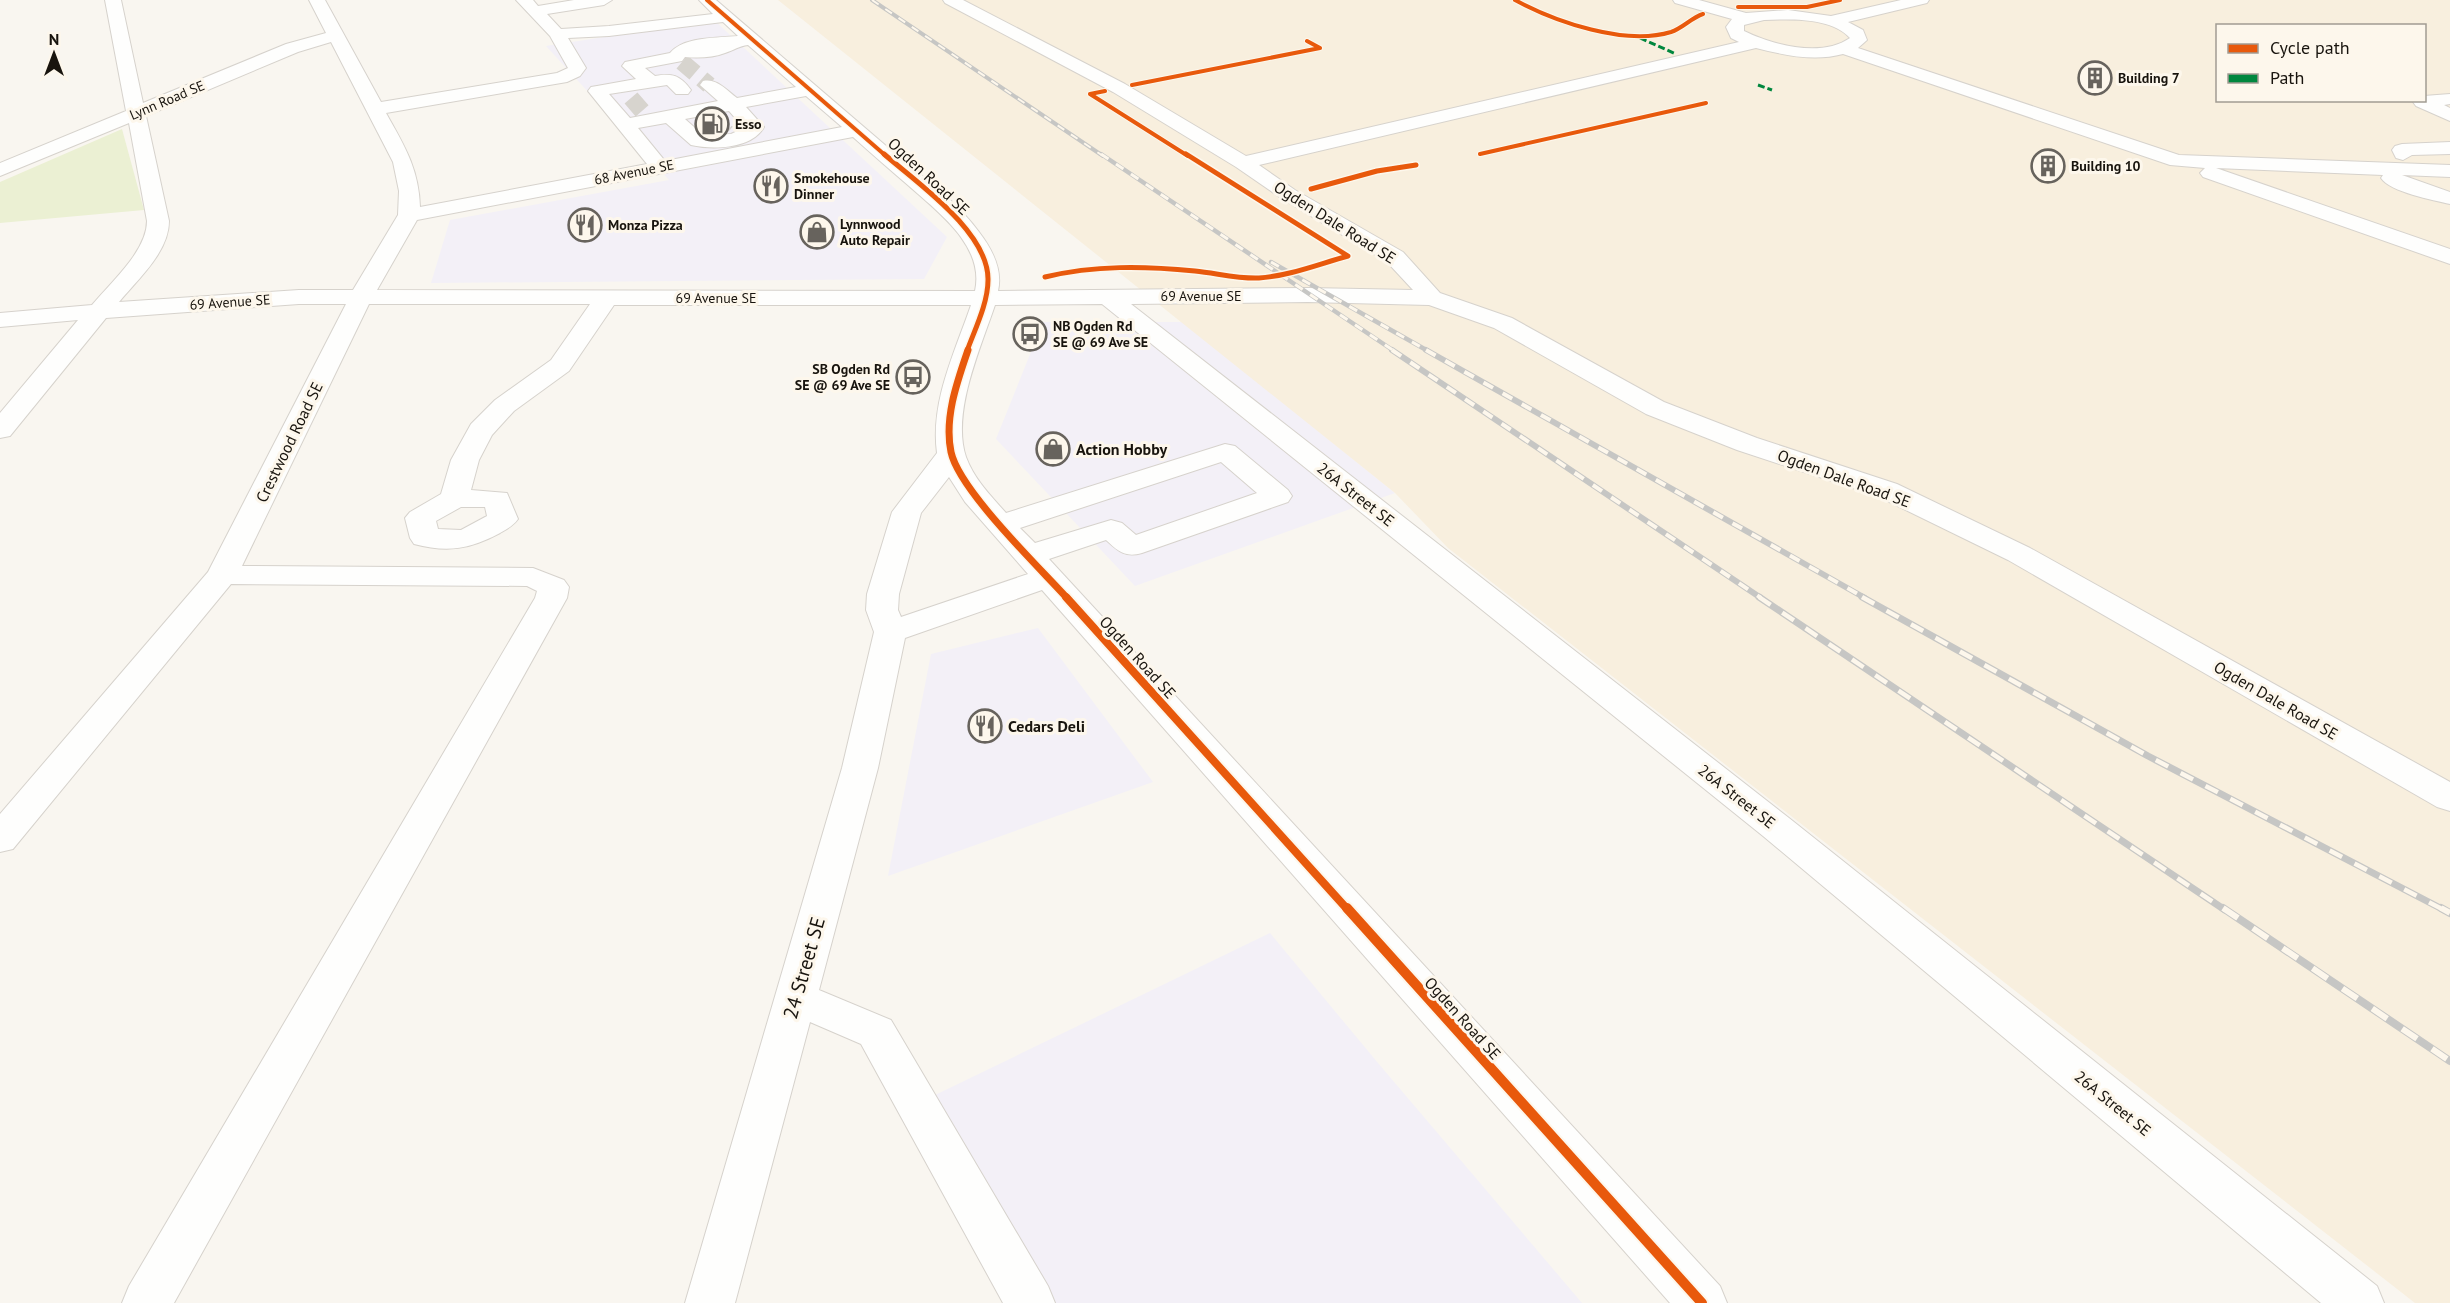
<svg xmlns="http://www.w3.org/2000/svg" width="2450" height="1303" font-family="'PT Sans',sans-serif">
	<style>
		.commercial { fill: #f3f0f7 }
		.built { fill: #f8efde; fill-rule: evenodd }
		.green { fill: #ebf0d3 }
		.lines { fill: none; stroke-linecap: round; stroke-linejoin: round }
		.minor-tunnel { stroke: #d7d4ce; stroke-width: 17; stroke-dasharray: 17 9; stroke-linecap: butt }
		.minor-casing { stroke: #d6d2cc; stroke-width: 2 }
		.minor { fill: #fefefd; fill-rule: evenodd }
		.rail-far4-casing { stroke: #c6c6c4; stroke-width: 4 }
		.rail-far3-casing { stroke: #c6c6c4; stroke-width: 4.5 }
		.rail-far2-casing { stroke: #c6c6c4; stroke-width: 6 }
		.rail-far1-casing { stroke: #c6c6c4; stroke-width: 7 }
		.rail-casing { stroke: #c6c6c4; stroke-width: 8 }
		.rail-far4 { stroke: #fdf7ec; stroke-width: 2; stroke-dasharray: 8; stroke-linecap: butt }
		.rail-far3 { stroke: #fdf7ec; stroke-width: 3; stroke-dasharray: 9; stroke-linecap: butt }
		.rail-far2 { stroke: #fdf7ec; stroke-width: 4; stroke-dasharray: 11; stroke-linecap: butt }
		.rail-far1 { stroke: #fdf7ec; stroke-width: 4.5; stroke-dasharray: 14; stroke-linecap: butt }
		.rail { stroke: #fdf7ec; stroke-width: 6; stroke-dasharray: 18; stroke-linecap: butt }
		.quiet { stroke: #00873e; stroke-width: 3; stroke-dasharray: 7 3; stroke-linecap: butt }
		.cycleway-far4-casing { stroke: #fdf7ec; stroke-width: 6 }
		.cycleway-far3-casing { stroke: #fdf7ec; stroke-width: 8 }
		.cycleway-far2-casing { stroke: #fdf7ec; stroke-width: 10 }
		.cycleway-far1-casing { stroke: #fdf7ec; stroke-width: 12 }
		.cycleway-casing { stroke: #fdf7ec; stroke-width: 14 }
		.cycleway-far4 { stroke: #e8590c; stroke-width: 4 }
		.cycleway-far3 { stroke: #e8590c; stroke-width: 5 }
		.cycleway-far2 { stroke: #e8590c; stroke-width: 7 }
		.cycleway-far1 { stroke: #e8590c; stroke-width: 8 }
		.cycleway { stroke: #e8590c; stroke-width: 10 }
		.labels { text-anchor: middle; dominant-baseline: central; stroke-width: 6; stroke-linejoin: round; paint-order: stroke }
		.far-poi-label { font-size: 14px; font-weight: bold; fill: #18140e; stroke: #fdf7ec; text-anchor: start }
		.far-street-label { font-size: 14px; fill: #18140e; stroke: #fdf7ec }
		.street-label { font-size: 16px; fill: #18140e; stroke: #fdf7ec }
		.poi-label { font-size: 16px; font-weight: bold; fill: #18140e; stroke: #fdf7ec; text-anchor: start }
		.near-street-label { font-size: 20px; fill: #18140e; stroke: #fdf7ec }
	</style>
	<rect width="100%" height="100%" fill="#f9f6f0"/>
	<path class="commercial" d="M714 20 947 237 924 279 431 283 450 220 669 180 546 46Z
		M1043 322H1183L1395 493 1135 586 996 439Z
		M1038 628 1153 782 888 876 931 654Z
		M1270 933 1378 1063 1582 1303H1046L933 1096Z"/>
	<path class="built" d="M778 0H2450V1303H2415L1448 548 1395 493ZM2218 26H2424V100H2218Z"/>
	<path class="green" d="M122 129 144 210 0 223V182Z"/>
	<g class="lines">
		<path class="minor-tunnel" d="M682 62 709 85
			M631 98 644 113
			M707 114 727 133"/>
		<defs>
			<path id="minor" d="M105 0H121L143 103 286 44 326 33 309 0H325L381 102 557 73 568 68 550 36 516 0H533L538 6 574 0H612L604 5 547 14 561 29 609 26 713 14 699 0H716C773 49 829 97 885 145 917 172 954 198 979 232 992 249 1003 269 998 291L1308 288 1413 290 1387 262 1281 198 1236 167 1113 92 945 3 943 0H963L1125 84 1246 156 1739 42 1731 38 1726 27 1732 19 1675 3 1673 0H1699L1746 13 1788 10 1831 16 1901 0H1929L1927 3 1848 22 1863 30 1867 40 1858 48 2179 155 2450 165V177L2402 175 2450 192V204C2433 200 2390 192 2381 178L2383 175 2216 168 2450 249V264L2203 177 2200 173 2205 168 2170 165 1843 54C1814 62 1784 55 1756 48L1259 165 1295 190 1403 252 1440 293 1512 318 1664 402 1757 438 1897 484 2030 548 2450 782V811L2437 807 2008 560 1877 496 1737 450 1646 414 1494 328 1429 305 1308 302 1131 304 1789 818 2377 1286 2384 1303H2321L1763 836 1102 304 995 305C981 347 951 413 966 457 974 479 991 496 1006 513L1225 444 1235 446 1288 490 1292 496 1288 502 1142 553C1125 558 1118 551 1106 540L1049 559 1720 1286 1727 1303H1670L1042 590 905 638 878 768 819 990 891 1020 1048 1286 1055 1303H1003L861 1044 810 1022 735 1303H685L842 768 874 632 866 610 867 594 892 512 937 453C930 402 955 352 971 305H614L569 371 514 411 492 435 479 460 471 490 507 493 518 519C513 526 507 529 500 533 470 549 448 553 414 544L410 538 405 518 410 512 441 494 451 460 471 424 495 400 551 360 590 304H369L242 566 533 568 564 580 569 587 567 598 174 1303H122L129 1286 535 598 537 591 527 586 231 584 13 849 0 852V814L208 572 346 304H299L106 318 10 436 0 438V413L78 320 0 327V313L92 305C111 282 147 251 147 221L129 123 0 176V163L126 111ZM1764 20C1790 19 1831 17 1850 38 1821 58 1773 45 1744 31V25ZM723 22 738 36C719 38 684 36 670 53L625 62 622 66 636 79 597 86 591 87 588 91 647 164 420 207C419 169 404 145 386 113L567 82 580 76 586 68 568 38 609 36ZM331 42 393 162 399 191 398 215 353 290H299L119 302C138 279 169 252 169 221L146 116 298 52ZM748 45 796 87 737 98C726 90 717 78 703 81L700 85 718 101 630 118 609 94 667 85 676 94H688L691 90C680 75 672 73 655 76L645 68 682 61 685 57C698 58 712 58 725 53 734 50 739 46 748 45ZM806 96 842 127 665 161 638 128 666 123 691 145C713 150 752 149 764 127L746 107ZM729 111 744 128 731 134 703 135 685 119ZM853 137C871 153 890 170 909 186 938 212 985 246 975 291L377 290 417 220ZM1221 462 1257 493 1136 535 1122 523 1111 520 1035 543 1020 528ZM949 477 965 502 1028 574 901 617 898 610 899 594 921 513ZM461 507H485L487 516 461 530 438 529 436 521Z
				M2450 94V104L2444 105 2450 108V121L2416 106 2413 102 2424 100V96Z
				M2450 142V154L2412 155 2403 160 2396 158 2392 150 2395 146 2402 144Z"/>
		</defs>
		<use href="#minor" class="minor-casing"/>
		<use href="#minor" class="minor"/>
		<defs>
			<path id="rail-far4" d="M872 0 1103 156"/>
			<path id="rail-far3" d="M1101 154 1394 351
				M1271 262 1428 351"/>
			<path id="rail-far2" d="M1392 350 1761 598
				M1426 350 1865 598"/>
			<path id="rail-far1" d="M1759 597 2225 910
				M1862 597 2148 756 2444 910"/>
			<path id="rail" d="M2223 908 2450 1061
				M2441 908 2450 913"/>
		</defs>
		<use href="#rail-far4" class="rail-far4-casing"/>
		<use href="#rail-far3" class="rail-far3-casing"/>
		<use href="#rail-far2" class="rail-far2-casing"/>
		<use href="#rail-far1" class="rail-far1-casing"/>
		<use href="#rail" class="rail-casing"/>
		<use href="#rail-far4" class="rail-far4"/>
		<use href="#rail-far3" class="rail-far3"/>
		<use href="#rail-far2" class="rail-far2"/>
		<use href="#rail-far1" class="rail-far1"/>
		<use href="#rail" class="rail"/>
		<path class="quiet" d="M1640 38 1676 54
			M1758 85 1772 90"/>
		<defs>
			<path id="cycleway-far4" d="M707 0 886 156
				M1515 0C1556 22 1625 46 1671 32 1683 28 1691 18 1703 14
				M1738 7H1807L1840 0
				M1132 85 1320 48 1307 41
				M1105 91 1090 94 1188 156
				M1480 154 1706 103"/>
			<path id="cycleway-far3" d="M884 154C916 182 989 232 988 280 988 303 975 329 967 351
				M1311 189 1377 171 1416 165
				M1045 277C1095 265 1144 266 1195 271 1216 273 1238 279 1259 278 1289 276 1319 264 1348 256L1186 154"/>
			<path id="cycleway-far2" d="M968 350C957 382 944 418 951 452 959 490 1039 567 1067 598"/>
			<path id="cycleway-far1" d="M1066 597 1348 910"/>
			<path id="cycleway" d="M1347 908 1702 1303"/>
		</defs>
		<use href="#cycleway-far4" class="cycleway-far4-casing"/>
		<use href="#cycleway-far3" class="cycleway-far3-casing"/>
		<use href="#cycleway-far2" class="cycleway-far2-casing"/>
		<use href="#cycleway-far1" class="cycleway-far1-casing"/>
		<use href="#cycleway" class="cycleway-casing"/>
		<use href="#cycleway-far4" class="cycleway-far4"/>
		<use href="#cycleway-far3" class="cycleway-far3"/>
		<use href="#cycleway-far2" class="cycleway-far2"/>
		<use href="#cycleway-far1" class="cycleway-far1"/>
		<use href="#cycleway" class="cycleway"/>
	</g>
	<defs>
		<symbol id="building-ring" viewBox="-11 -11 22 22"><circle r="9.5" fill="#fdf7ec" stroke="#67635d" stroke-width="1.5"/><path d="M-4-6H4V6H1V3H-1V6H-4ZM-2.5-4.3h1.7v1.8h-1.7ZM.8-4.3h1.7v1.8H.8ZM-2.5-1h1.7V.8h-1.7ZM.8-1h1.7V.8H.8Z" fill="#67635d"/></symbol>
		<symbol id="fuel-ring" viewBox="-11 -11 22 22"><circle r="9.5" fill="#fdf7ec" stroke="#67635d" stroke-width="1.5"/><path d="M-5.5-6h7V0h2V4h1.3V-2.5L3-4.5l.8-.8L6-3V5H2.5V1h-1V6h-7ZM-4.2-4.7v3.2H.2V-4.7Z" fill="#67635d"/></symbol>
		<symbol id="restaurant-ring" viewBox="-11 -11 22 22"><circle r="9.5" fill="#fdf7ec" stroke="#67635d" stroke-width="1.5"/><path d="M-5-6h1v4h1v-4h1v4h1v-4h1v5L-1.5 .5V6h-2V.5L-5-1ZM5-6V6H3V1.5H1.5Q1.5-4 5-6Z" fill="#67635d"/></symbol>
		<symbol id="shop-ring" viewBox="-11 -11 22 22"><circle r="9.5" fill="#fdf7ec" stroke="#67635d" stroke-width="1.5"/><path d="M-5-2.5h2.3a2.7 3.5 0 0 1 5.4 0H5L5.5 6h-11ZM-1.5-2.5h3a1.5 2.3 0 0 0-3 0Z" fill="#67635d"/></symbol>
		<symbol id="bus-ring" viewBox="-11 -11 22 22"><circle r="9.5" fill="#fdf7ec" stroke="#67635d" stroke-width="1.5"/><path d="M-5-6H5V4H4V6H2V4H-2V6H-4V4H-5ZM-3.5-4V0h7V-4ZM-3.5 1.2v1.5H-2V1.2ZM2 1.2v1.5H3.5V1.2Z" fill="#67635d"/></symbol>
	</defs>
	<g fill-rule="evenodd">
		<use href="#building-ring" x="2076" y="59" width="38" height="38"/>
		<use href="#fuel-ring" x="693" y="105" width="38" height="38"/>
		<use href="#building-ring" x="2029" y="147" width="38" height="38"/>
		<use href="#restaurant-ring" x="752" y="167" width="38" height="38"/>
		<use href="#restaurant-ring" x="566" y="206" width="38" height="38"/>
		<use href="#shop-ring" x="798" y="213" width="38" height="38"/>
		<use href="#bus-ring" x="1011" y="315" width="38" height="38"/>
		<use href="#bus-ring" x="894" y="358" width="38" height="38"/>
		<use href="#shop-ring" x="1034" y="430" width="38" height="38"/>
		<use href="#restaurant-ring" x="966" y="707" width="38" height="38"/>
	</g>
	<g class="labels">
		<g class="far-poi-label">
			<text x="2118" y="78">Building 7</text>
			<text x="735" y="124">Esso</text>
			<text x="2071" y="166">Building 10</text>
			<text x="794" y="178">Smokehouse<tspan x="794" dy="16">Dinner</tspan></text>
			<text x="840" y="224">Lynnwood<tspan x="840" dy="16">Auto Repair</tspan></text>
			<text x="608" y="225">Monza Pizza</text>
			<text x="1053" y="326">NB Ogden Rd<tspan x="1053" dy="16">SE @ 69 Ave SE</tspan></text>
			<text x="890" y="369" text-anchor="end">SB Ogden Rd<tspan x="890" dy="16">SE @ 69 Ave SE</tspan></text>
		</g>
		<g class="far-street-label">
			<text transform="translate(167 100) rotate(-23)">Lynn Road SE</text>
			<text transform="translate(634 172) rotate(-11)">68 Avenue SE</text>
			<text x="1201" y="296">69 Avenue SE</text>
			<text x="716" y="298">69 Avenue SE</text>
			<text transform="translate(230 302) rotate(-4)">69 Avenue SE</text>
		</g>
		<g class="street-label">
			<text transform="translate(929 176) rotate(43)">Ogden Road SE</text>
			<text transform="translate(1335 222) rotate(32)">Ogden Dale Road SE</text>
			<text transform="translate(289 442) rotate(-64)">Crestwood Road SE</text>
			<text transform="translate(1844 478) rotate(20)">Ogden Dale Road SE</text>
			<text transform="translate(1356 494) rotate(38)">26A Street SE</text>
			<text transform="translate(1138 657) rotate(48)">Ogden Road SE</text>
			<text transform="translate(2276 700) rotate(30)">Ogden Dale Road SE</text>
			<text transform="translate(1737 796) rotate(38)">26A Street SE</text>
			<text transform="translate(1463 1018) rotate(48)">Ogden Road SE</text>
			<text transform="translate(2113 1103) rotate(39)">26A Street SE</text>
		</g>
		<g class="poi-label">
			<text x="1076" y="449">Action Hobby</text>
			<text x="1008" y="726">Cedars Deli</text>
		</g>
		<g class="near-street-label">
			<text transform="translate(804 968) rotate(-74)">24 Street SE</text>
		</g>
	</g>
	<rect x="2216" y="24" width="210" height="78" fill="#fdf7ec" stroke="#a19c93" stroke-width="1.5"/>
	<rect x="2228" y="44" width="30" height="9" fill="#e8590c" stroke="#a19c93" stroke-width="1.5"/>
	<text x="2270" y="54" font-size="18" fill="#18140e">Cycle path</text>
	<rect x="2228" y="74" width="30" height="9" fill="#00873e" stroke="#a19c93" stroke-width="1.5"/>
	<text x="2270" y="84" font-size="18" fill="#18140e">Path</text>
	<g transform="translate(54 54)" stroke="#fdf7ec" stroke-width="4.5" paint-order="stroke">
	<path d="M0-4.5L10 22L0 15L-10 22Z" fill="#18140e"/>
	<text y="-9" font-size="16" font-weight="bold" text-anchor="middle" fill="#18140e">N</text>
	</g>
</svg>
